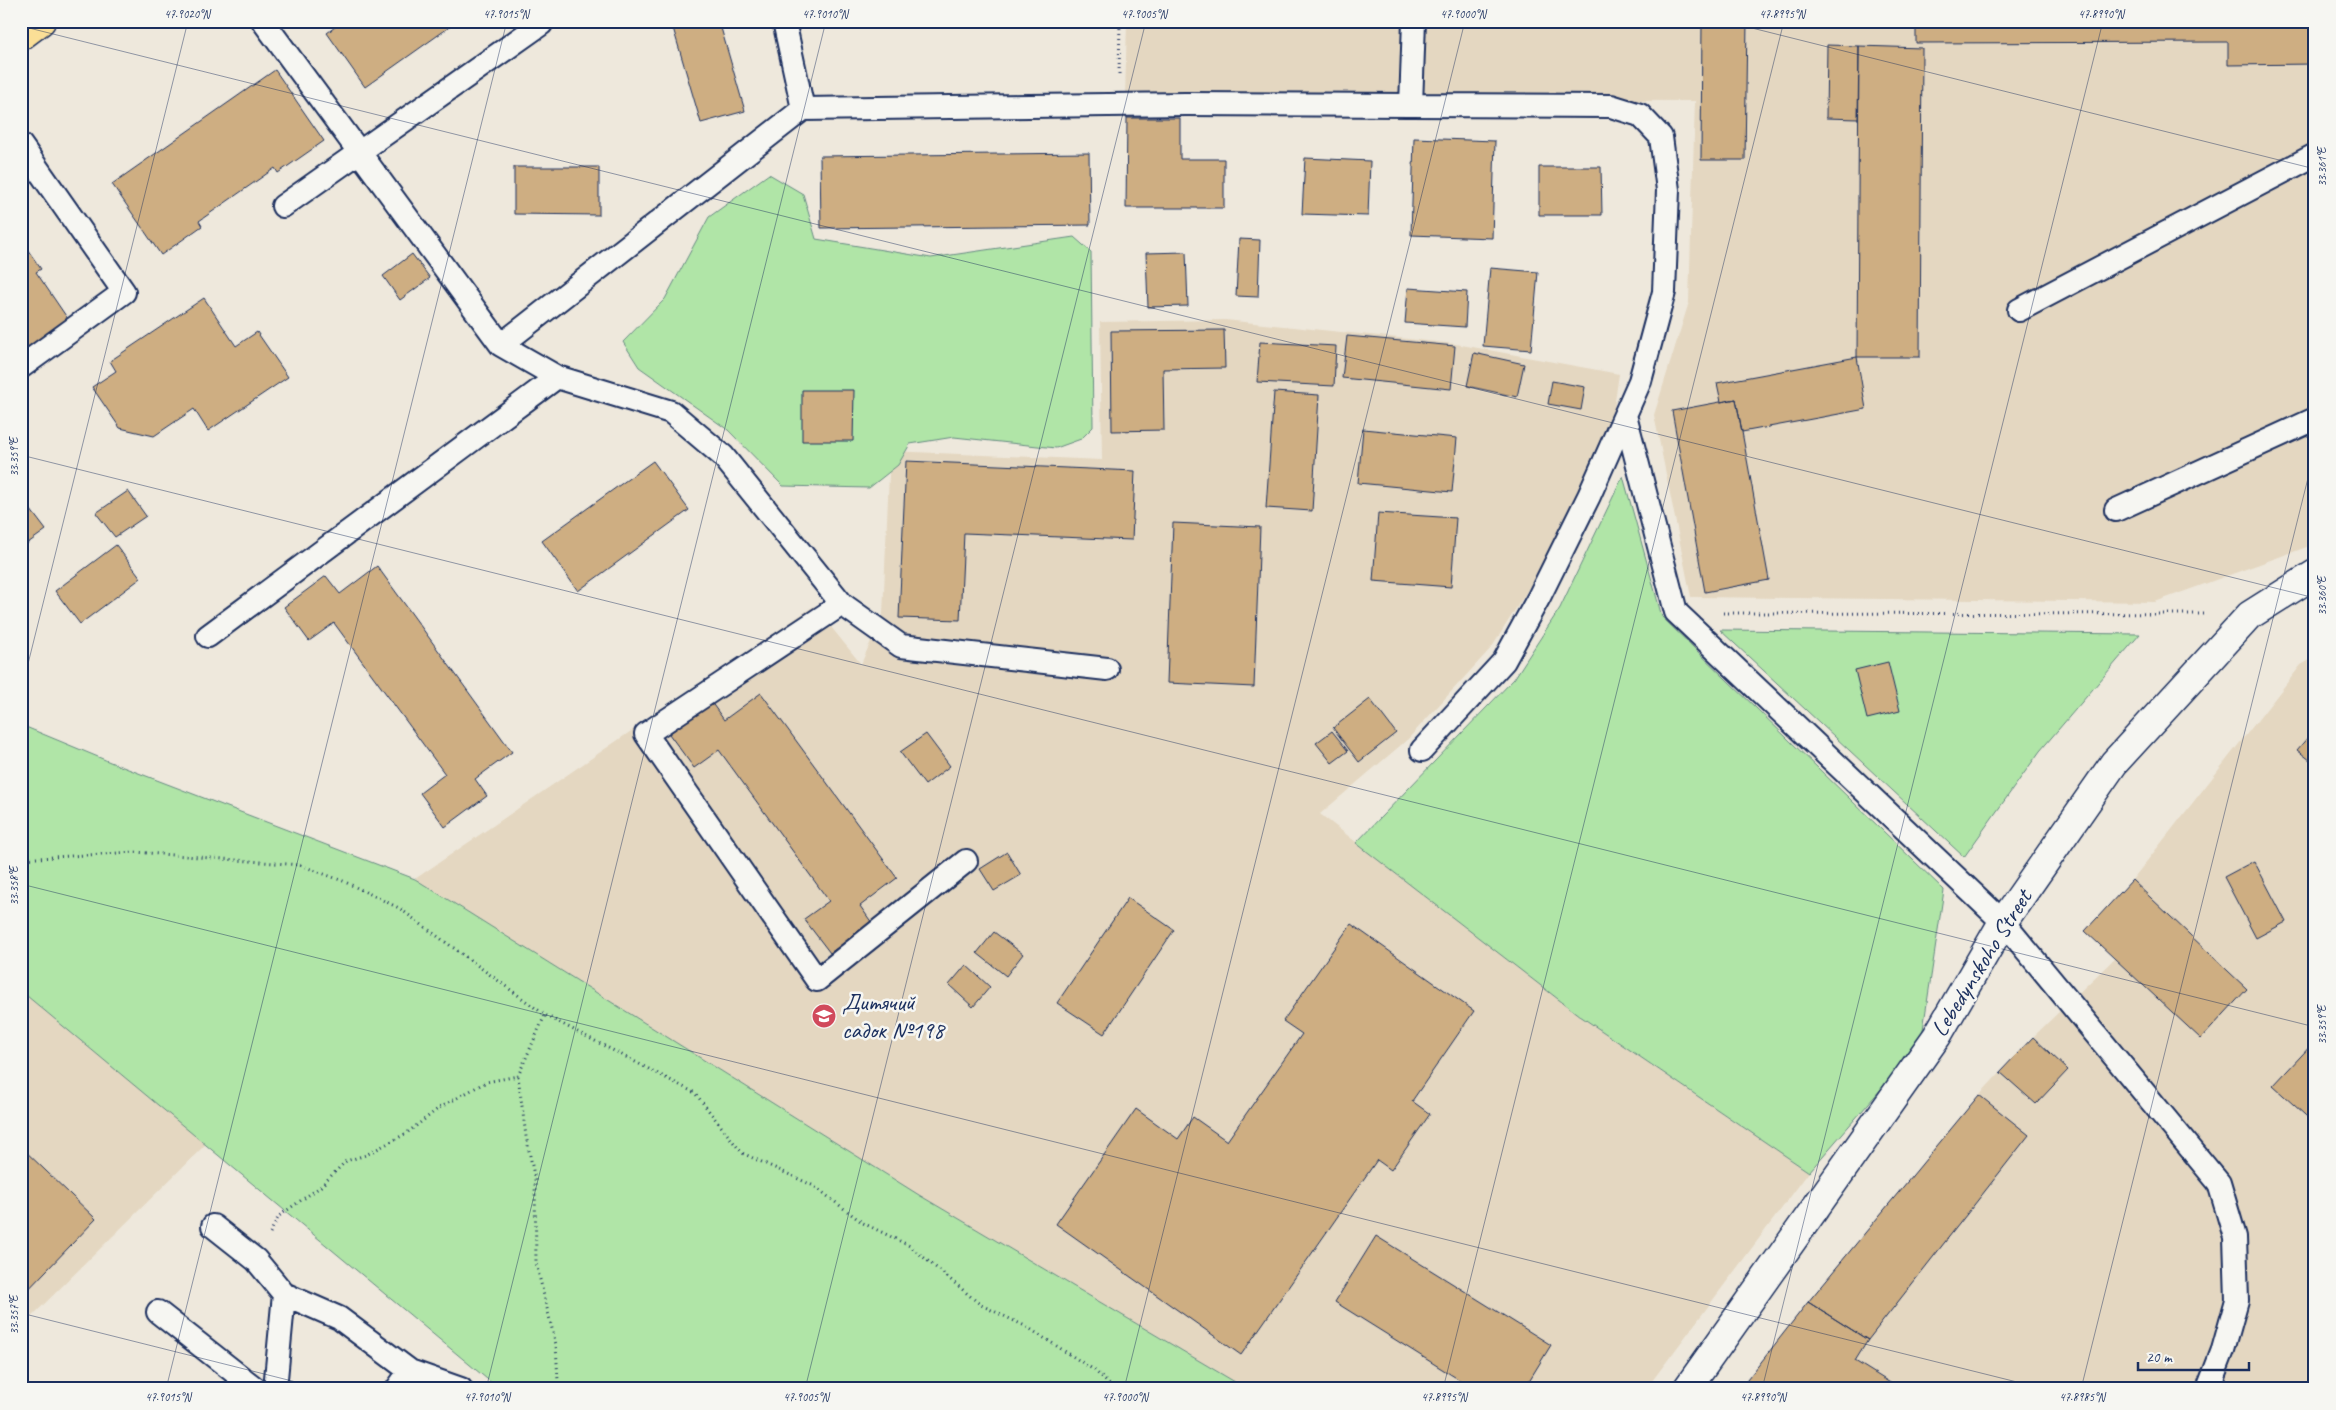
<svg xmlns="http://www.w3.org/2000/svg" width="2336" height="1410" font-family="Caveat,sans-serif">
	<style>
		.built { fill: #e4d7c1 }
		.green { fill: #b0e5a7; stroke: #668a82 }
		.building { fill: #ceae82; stroke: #1b2f5e }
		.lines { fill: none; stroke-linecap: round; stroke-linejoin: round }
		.service-casing { stroke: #1b2f5e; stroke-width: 26 }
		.minor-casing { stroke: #1b2f5e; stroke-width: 31 }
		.primary-casing { stroke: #1b2f5e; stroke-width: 31 }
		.path { stroke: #1b2f5e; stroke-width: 3; stroke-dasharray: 1 4; stroke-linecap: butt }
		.service { stroke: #f6f6f2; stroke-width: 22 }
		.minor { stroke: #f6f6f2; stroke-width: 28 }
		.primary { stroke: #fbdf96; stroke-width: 28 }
		.ticks { fill: none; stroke: #1b2f5e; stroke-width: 1; stroke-opacity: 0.45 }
		.labels { text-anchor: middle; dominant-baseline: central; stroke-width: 5; stroke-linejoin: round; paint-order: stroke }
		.street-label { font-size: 24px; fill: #1b2f5e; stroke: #f6f6f2 }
		.poi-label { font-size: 24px; fill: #1b2f5e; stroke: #f6f6f2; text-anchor: start }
		.neatline { fill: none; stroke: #1b2f5e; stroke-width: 2 }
		.ticks-label { font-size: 12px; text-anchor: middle; fill: #1b2f5e }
	</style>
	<rect width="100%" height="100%" fill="#eee8dc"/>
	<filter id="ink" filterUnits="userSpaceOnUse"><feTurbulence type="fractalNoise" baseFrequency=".02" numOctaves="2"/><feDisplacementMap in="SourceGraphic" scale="10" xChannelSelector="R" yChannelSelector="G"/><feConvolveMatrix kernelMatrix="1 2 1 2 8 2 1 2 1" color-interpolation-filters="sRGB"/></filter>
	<g filter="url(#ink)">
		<path class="built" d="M1127 21H2315V544L2155 602 1691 597 1654 415 1689 302 1695 101 1125 99Z
			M1225 320 1456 344 1619 374 1614 408 1581 489 1530 586 1492 647 1408 739 1320 814 1580 1016 1809 1172 1646 1389H1238L1235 1382 919 1195 415 879 814 606 861 664 883 614 890 451 1102 460 1100 322Z
			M2315 657V1389H1740L1808 1302 1979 1095 2033 1037 2115 958 2085 931 2132 880 2301 665Z
			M21 991 206 1144 21 1327Z"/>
		<path class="green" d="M769 174 803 194 816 239 931 258 1074 237 1091 252 1093 427 1081 439 1056 448 954 437 910 444 898 465 869 488 783 486 728 430 639 367 623 342 665 299 709 217Z
			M1623 476 1662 617 1944 890 1921 1043 1809 1172 1580 1016 1356 843 1514 679 1560 608Z
			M1720 630 2140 634 2040 751 1964 857Z
			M21 725 115 764 415 879 919 1195 1235 1382 1238 1389H499L21 991Z"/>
		<path class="building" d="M343 21H458L365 87 327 33Z
			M671 21H719L745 111 701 123Z
			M1702 21H1747L1745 160H1701Z
			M1916 21H2315V64L2228 65V42L1916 43Z
			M1827 45 1859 46 1858 119 1826 118Z
			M1859 46 1922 48 1920 357H1857Z
			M275 70 324 141 278 173 275 168 199 221 202 226 161 255 112 184Z
			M1127 118H1180V159H1224V208H1126Z
			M1414 138 1495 141 1492 238 1411 235Z
			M1089 153 1090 225 821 228 820 156Z
			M1305 158 1370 161 1368 216 1302 214Z
			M514 167H599V215L514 214Z
			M1539 167H1601L1602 215H1539Z
			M1239 239 1260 240 1258 297 1236 296Z
			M25 246 41 269 36 272 70 322 21 356V248Z
			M1186 252 1188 306 1148 307 1146 253Z
			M412 254 430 278 400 300 383 276Z
			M1490 268 1538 272 1531 350 1483 346Z
			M1408 288 1467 292 1465 327 1405 323Z
			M204 298 236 346 257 332 288 377 208 431 194 409 154 436 120 428 92 387 116 371 110 361Z
			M1224 330 1225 368 1163 369 1164 430 1112 431 1111 331Z
			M1347 336 1455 346 1451 389 1342 378Z
			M1260 342 1336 346 1334 386 1257 382Z
			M1474 353 1524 364 1517 397 1467 386Z
			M1857 357 1866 409 1742 432 1736 399 1721 402 1717 383Z
			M1552 381 1585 387 1581 410 1548 404Z
			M802 390H854L853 441H802Z
			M1274 392 1319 395 1312 511 1266 508Z
			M1736 399 1769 580 1705 592 1672 411Z
			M1363 429 1457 438 1452 492 1358 483Z
			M653 461 689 510 578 591 542 541Z
			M906 461 1135 471 1132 540 964 533 960 620 899 618Z
			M128 491 146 516 115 537 96 513Z
			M21 497 46 530 21 548Z
			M1378 513 1456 518 1451 587 1373 581Z
			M1173 523 1260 527 1254 687 1167 683Z
			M116 545 141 578 80 624 55 591Z
			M377 566 512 752 475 779 487 796 445 827 420 793 445 774 334 623 309 641 284 607 326 576 340 594Z
			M1888 662 1900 711 1867 719 1855 670Z
			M761 693 897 878 860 906 872 923 830 953 804 919 829 901 719 750 694 768 669 734 711 702 724 720Z
			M1370 699 1396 733 1359 762 1333 728Z
			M2315 729V764L2297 750Z
			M1332 731 1348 751 1332 763 1316 743Z
			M926 734 950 766 925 785 900 752Z
			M1007 852 1021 875 994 891 980 869Z
			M2254 861 2286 922 2256 938 2224 877Z
			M2132 880 2247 989 2201 1039 2085 931Z
			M1128 898 1174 930 1104 1034 1057 1003Z
			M1351 924 1474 1011 1412 1101 1430 1114 1391 1170 1377 1160 1241 1355 1056 1224 1136 1109 1178 1139 1193 1117 1227 1141 1302 1034 1283 1021Z
			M994 932 1023 954 1006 976 977 953Z
			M966 965 990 987 973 1007 949 985Z
			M2033 1037 2068 1070 2036 1104 2000 1072Z
			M2315 1041V1124L2273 1086Z
			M1979 1095 2029 1135 1868 1340 1808 1302Z
			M21 1147 96 1219 21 1297Z
			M1376 1236 1551 1345 1524 1389H1474L1335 1302Z
			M1808 1302 1868 1340 1855 1361 1900 1389H1740Z"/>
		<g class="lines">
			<defs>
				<path id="service" d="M263 21 501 345 557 377 671 412 723 456 842 604 901 646 1107 669
					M784 21 803 109
					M1414 21 1411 105 1611 106 1640 115 1661 137 1668 190 1664 292 1640 381 1589 496 1539 597 1504 661 1422 750
					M21 145 124 292 21 367
					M283 206 541 24
					M2019 310 2315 155
					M501 345 803 109 1186 104 1411 105
					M1625 415 1676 612 2003 922 2219 1183 2235 1237 2237 1300 2223 1350 2208 1389
					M2116 510 2315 419
					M842 604 646 734 817 980 966 861
					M208 636 557 377
					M213 1226 256 1260 284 1294 275 1389
					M284 1294 339 1318 410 1371 461 1389
					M158 1312 256 1389
					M397 1389 410 1371"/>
				<path id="minor" d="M1687 1389 1937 1036 2003 922 2114 763 2250 615 2315 574"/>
				<path id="primary" d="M21 36 41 21"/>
			</defs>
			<use href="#service" class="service-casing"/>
			<use href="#minor" class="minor-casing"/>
			<use href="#primary" class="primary-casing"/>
			<path class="path" d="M1119 74 1120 21
				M1723 613 2205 614
				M21 859 135 852 300 865 343 881 399 908 545 1015 695 1093 742 1153 814 1186 863 1223 910 1246 981 1305 1027 1327 1094 1370 1114 1389
				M518 1076 526 1136 535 1180 536 1263 556 1345 558 1381 557 1389
				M270 1233 279 1216 320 1187 346 1161 366 1155 407 1133 439 1108 486 1082 518 1076 545 1015"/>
			<use href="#service" class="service"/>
			<use href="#minor" class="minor"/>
			<use href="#primary" class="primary"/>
		</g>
	</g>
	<path class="ticks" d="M1724 21 2315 169M21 26 2315 598M21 455 2315 1027M21 692 188 21M21 884 2045 1389M21 1313 324 1389M166 1389 507 21M486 1389 826 21M805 1389 1146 21M1124 1389 1465 21M1443 1389 1784 21M1762 1389 2103 21M2081 1389 2315 450"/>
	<defs>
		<symbol id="school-disc" viewBox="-11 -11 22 22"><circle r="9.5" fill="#d1495b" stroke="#f6f6f2"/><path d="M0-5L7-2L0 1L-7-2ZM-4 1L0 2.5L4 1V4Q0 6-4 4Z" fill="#fff"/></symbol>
	</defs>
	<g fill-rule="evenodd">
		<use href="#school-disc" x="810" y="1002" width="28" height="28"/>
	</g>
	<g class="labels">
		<g class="street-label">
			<text transform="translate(1981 963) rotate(-58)">Lebedynskoho Street</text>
		</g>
		<g class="poi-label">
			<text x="842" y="1002">Дитячий<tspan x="842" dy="28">садок №198</tspan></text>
		</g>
	</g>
	<rect width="2336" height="1410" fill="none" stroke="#f6f6f2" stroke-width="55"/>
	<path d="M2138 1362v8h111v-8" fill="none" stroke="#1b2f5e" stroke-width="2.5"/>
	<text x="2146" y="1362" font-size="15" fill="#1b2f5e" stroke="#f6f6f2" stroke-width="4" paint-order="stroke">20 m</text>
	<rect x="28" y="28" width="2280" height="1354" class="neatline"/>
	<g class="ticks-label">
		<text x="187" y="18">47.9020°N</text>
		<text x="506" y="18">47.9015°N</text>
		<text x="825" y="18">47.9010°N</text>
		<text x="1144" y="18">47.9005°N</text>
		<text x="1463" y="18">47.9000°N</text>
		<text x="1782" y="18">47.8995°N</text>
		<text x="2101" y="18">47.8990°N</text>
		<text transform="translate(2322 167) rotate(-90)" y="4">33.361°E</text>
		<text transform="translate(14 457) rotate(-90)" y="4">33.359°E</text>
		<text transform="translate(2322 596) rotate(-90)" y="4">33.360°E</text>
		<text transform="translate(14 886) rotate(-90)" y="4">33.358°E</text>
		<text transform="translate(2322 1025) rotate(-90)" y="4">33.359°E</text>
		<text transform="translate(14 1315) rotate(-90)" y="4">33.357°E</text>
		<text x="168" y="1401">47.9015°N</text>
		<text x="487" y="1401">47.9010°N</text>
		<text x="806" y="1401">47.9005°N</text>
		<text x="1125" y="1401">47.9000°N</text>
		<text x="1444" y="1401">47.8995°N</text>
		<text x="1763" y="1401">47.8990°N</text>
		<text x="2082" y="1401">47.8985°N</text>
	</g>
</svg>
